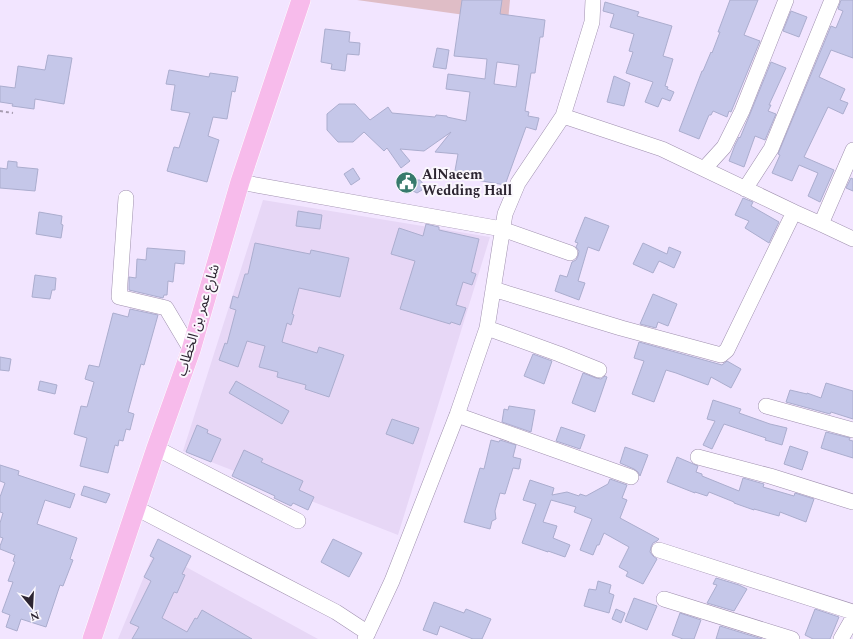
<svg xmlns="http://www.w3.org/2000/svg" width="853" height="639" font-family="Spectral,'Noto Sans Arabic',serif">
	<style>
		.built { fill: #e7d7f6 }
		.green { fill: #dfbdc6 }
		.building { fill: #c5c7e9; stroke: #abadce; fill-rule: evenodd }
		.lines { fill: none; stroke-linecap: round; stroke-linejoin: round }
		.minor-casing { stroke: #9f90ae; stroke-width: 16 }
		.major-casing { stroke: #fff; stroke-width: 20 }
		.path { stroke: #a79cb0; stroke-width: 2; stroke-dasharray: 3 3; stroke-linecap: butt }
		.minor { stroke: #fff; stroke-width: 15 }
		.major { stroke: #f7bbeb; stroke-width: 19 }
		.labels { text-anchor: middle; dominant-baseline: central; stroke-width: 4; stroke-linejoin: round; paint-order: stroke }
		.poi-label { font-size: 14px; font-weight: bold; fill: #2c2531; stroke: #faf7fd; text-anchor: start }
		.street-label { font-size: 14px; fill: #2c2531; stroke: #faf7fd }
	</style>
	<rect width="100%" height="100%" fill="#f2e5ff"/>
	<path class="built" d="M263 200 490 237 398 535 183 451Z
		M155 550 318 639H118Z"/>
	<path class="green" d="M357 0H510L508 21Z"/>
	<path class="building" d="M462 0H502L500 14 545 20 543 37H540L535 73H531L525 111 529 112 528 116 539 118 536 130 526 127 505 185 454 176 458 154 435 152 451 132 424 151 400 149 410 161 401 168 387 148 384 151 364 132 353 142H338L327 130V114L339 104H355L370 120 388 107 392 113 435 117 436 115 447 116V117L466 121 470 92 446 89 448 74 485 79 487 59 454 56ZM497 62 519 65 516 87 494 84Z
		M730 0H758L744 35 760 41 731 112 729 111 727 117 713 111 711 115H709L699 139 679 131 702 71H703L711 52 712 53 720 32H718Z
		M841 0H853V58L831 50 819 77 845 89 840 100 848 103 843 114 828 107 804 157 834 170 820 202 808 196 818 173 799 165 792 181 772 173 780 155 778 154 831 26 836 28 843 11 838 9Z
		M605 2 639 12 637 16 672 26 663 56 673 59 665 86 668 87 667 89 674 92 670 101 662 98 658 107 645 102 653 82 626 73 633 52 629 51 634 34 610 27 614 14 603 11Z
		M791 11 807 17 799 37 783 31Z
		M325 29 350 32 349 42 360 43 359 55 347 54 345 71 331 69 332 64 321 62Z
		M437 48 449 50 446 69 433 67Z
		M48 55 72 58 64 104 35 99 34 109 12 106 13 104 0 102V86L15 88 18 66 45 70Z
		M771 62 786 68 769 105H771L768 111 776 114 765 140 755 136 744 167 729 161 735 145 739 137 740 138 750 114Z
		M169 70 209 77 210 73 238 77 235 92 232 91 227 119 213 117 208 136 219 140 207 182 167 171 174 147 179 148 190 113 171 110 175 85 166 84Z
		M614 76 630 83 624 106 607 102Z
		M8 161 17 162V167L38 169 35 191 0 188V168L7 169Z
		M353 168 360 179 351 185 344 174Z
		M851 178 853 179V191L846 188Z
		M414 180H420L424 185 422 190 417 193 411 190 410 184Z
		M743 198 753 202 751 206 779 222 769 243 745 228 749 221 735 215Z
		M298 211 322 215 320 229 296 226Z
		M39 212 62 216 61 224 63 225 61 238 36 234Z
		M585 217 609 226 599 251 588 247 578 281 585 283 579 300 555 291 560 275 567 277 572 262 576 260 578 256 579 251 576 247 578 243 575 242Z
		M426 224 439 227V230L479 239 471 272 476 274 472 285 463 282 456 305 466 308 460 325 451 322 450 324 400 309 415 261 391 254 399 228 423 236Z
		M255 243 310 254 311 250 349 258 340 297 299 288 292 314 294 315 291 325 287 323 282 342 317 353 319 347 344 355 329 397 305 389 306 385 277 377 278 372 259 367 265 346 247 341 238 367 219 360 225 343 227 344 236 310 230 308 233 296 238 298 245 274H248Z
		M643 243 667 254 669 247 681 252 674 268 659 261 653 273 633 264Z
		M147 248 185 251 184 264 175 263 173 282 168 281 167 295H164L163 298 129 290V277L136 278 137 259 146 260Z
		M35 275 56 278 55 290H52L50 299 32 297Z
		M653 294 677 304 668 326 658 322 656 328 640 324Z
		M130 309 158 315 144 365 141 364 128 412 134 414 130 430 126 429 123 441 119 440 118 446 115 445 108 473 80 466 87 438 74 434 81 406 87 407 94 382 85 379 89 365 99 367 113 313 128 317Z
		M639 342 722 365 727 361 741 369 731 388 711 377 708 385 676 373 666 370 654 402 632 394 644 361 634 358Z
		M533 354 552 361 544 384 524 376Z
		M0 357 11 359 9 371 0 370Z
		M583 373 596 378 601 379 605 376 607 377 595 412 572 403Z
		M40 381 57 385 55 394 38 390Z
		M236 381 289 411 282 424 229 393Z
		M826 383 853 391V419L831 412 830 414 786 402 790 390 807 394V393L821 398Z
		M713 400 741 409 739 413 770 424 787 428 782 445 765 440 766 438 724 424 712 449 703 445 715 421 707 419Z
		M509 406 535 410 531 432 502 422 504 409 508 410Z
		M392 419 419 428 413 444 386 434Z
		M197 425 208 430 207 433 221 439 211 462 186 452Z
		M561 427 585 435 580 449 556 441Z
		M826 432 850 438 849 440 853 441V458L821 448Z
		M491 440 499 442 500 440 516 445 513 457 521 459 519 469 513 468 505 494 500 493 495 511 496 519 492 521 490 529 464 522 480 468 484 469Z
		M790 446 808 452 802 470 784 464Z
		M625 447 648 455 640 476 638 472 634 469 620 463Z
		M244 450 263 459 261 462 303 481 299 490 314 497 308 510 293 503 291 506 274 498 275 496 232 476Z
		M677 457 698 466 696 472 702 474V476L739 491 743 478 764 484 763 487 794 496 795 493 814 499 806 522 780 512 779 516 754 509V510L734 503V502L709 492 707 496 695 492V493L667 482Z
		M0 465 19 471 18 475 75 494 70 508 45 500 37 524 40 525 77 538 70 559 73 560 63 586 60 585 46 627 21 619 17 631 6 627 10 615 2 612 13 582 8 581 15 562 13 561 15 555 0 549V546L3 538 0 537V523L3 513 0 512V497L5 483 0 481Z
		M610 479 627 485 622 498 627 500 620 518 659 539 657 541 653 543 651 547 650 552 653 556 657 559 643 584 626 576 628 572 619 567 629 547 604 533 599 545H597L593 555 580 550 592 519 574 512 576 507 551 500 543 522 557 526 553 538 570 545 565 557 548 551V552L522 543 536 504 523 500 530 480 554 488 552 495 567 492 579 496 580 494 586 496 608 484Z
		M84 486 110 494 106 503 81 495Z
		M158 539 191 556 182 574 185 575 177 593 174 592 162 618 187 632 195 618 197 619 202 610 252 639H132L139 627 130 623 151 581 144 577 154 558 150 556Z
		M333 539 362 553 349 577 321 562Z
		M716 578 739 585 747 589 734 611 707 603 717 585 713 584Z
		M598 581 611 585 609 593 614 595 609 613 584 606 589 589 596 590Z
		M634 598 657 606 647 630 625 621Z
		M434 602 464 613 466 609 491 619 482 639H473L440 626 437 635 423 630Z
		M616 609 625 613 621 623 612 619Z
		M815 609 839 617 830 639H813L805 635Z
		M680 613 701 620 694 639H683L672 635Z
		M720 626 762 639H716Z"/>
	<g class="lines">
		<defs>
			<path id="minor" d="M563 116 662 149 794 212 821 224 853 239
				M704 169 724 147 742 111 786 0
				M240 182 502 229 570 253
				M745 189 771 149 832 0
				M126 198 119 297 166 308 191 350
				M821 224 853 150
				M493 289 621 328 721 355 727 350 794 212
				M487 328 559 354 599 370
				M766 406 853 430
				M457 415 631 477
				M156 448 298 521
				M698 457 770 476 853 502
				M136 508 336 612 368 633
				M659 550 853 612
				M664 599 792 639
				M365 639 392 581 457 415 487 328 505 214 518 183 563 116 592 22 593 0
				M841 639 853 618"/>
			<path id="major" d="M92 639 156 448 191 350 240 182 301 0"/>
		</defs>
		<use href="#minor" class="minor-casing"/>
		<use href="#major" class="major-casing"/>
		<path class="path" d="M0 111 13 113"/>
		<use href="#minor" class="minor"/>
		<use href="#major" class="major"/>
	</g>
	<defs>
		<symbol id="civic-disc" viewBox="-11 -11 22 22"><circle r="9.5" fill="#377a6c" stroke="#faf7fd"/><path d="M-.6-6.5H3V-4.5H.6V-3L4-1V1h2V6H-6V1h2V-1L-.6-3ZM-1.2 2.5V6h2.4V2.5Z" fill="#fff"/></symbol>
	</defs>
	<g fill-rule="evenodd">
		<use href="#civic-disc" x="394" y="170" width="25" height="25"/>
	</g>
	<g class="labels">
		<g class="poi-label">
			<text x="422" y="174">AlNaeem<tspan x="422" dy="16">Wedding Hall</tspan></text>
		</g>
		<g class="street-label">
			<text transform="translate(198 320) rotate(-73)">شارع عمر بن الخطاب</text>
		</g>
	</g>
	<g transform="translate(32 607) rotate(162)" stroke="#faf7fd" stroke-width="3" paint-order="stroke">
	<path d="M0-3L7 15L0 10L-7 15Z" fill="#2c2531"/>
	<text y="-6" font-size="11" font-weight="bold" text-anchor="middle" fill="#2c2531">N</text>
	</g>
</svg>
